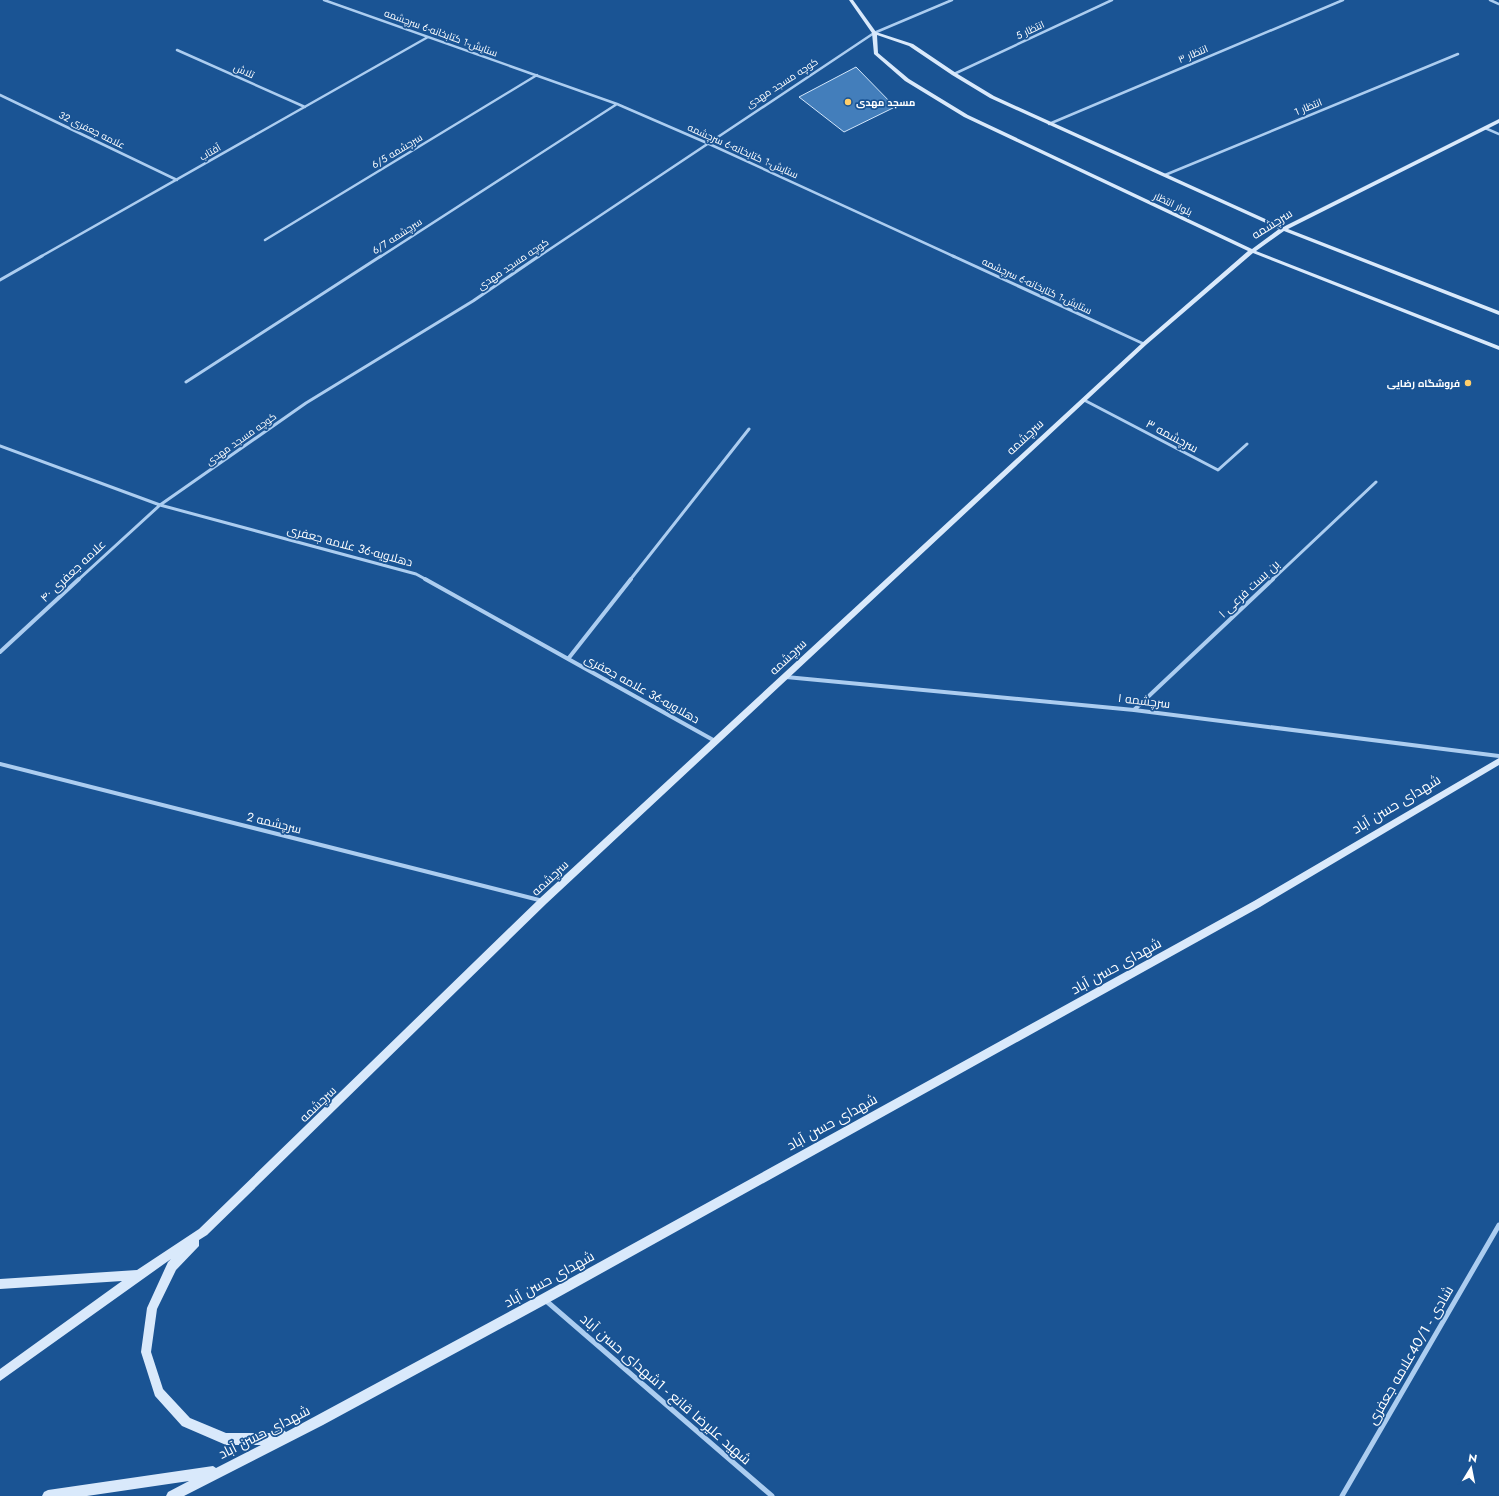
<svg xmlns="http://www.w3.org/2000/svg" width="1499" height="1496" font-family="Jost,Cairo,sans-serif">
	<style>
		.building { fill: #437ebb; stroke: #d2e6fb }
		.lines { fill: none; stroke-linecap: round; stroke-linejoin: round }
		.street-far3 { stroke: #accdf0; stroke-width: 2.5 }
		.street-far2 { stroke: #accdf0; stroke-width: 3 }
		.street-far1 { stroke: #accdf0; stroke-width: 4 }
		.street { stroke: #accdf0; stroke-width: 5 }
		.secondary { fill: #d9e9fb; fill-rule: evenodd }
		.poi-dot { fill: #ffce6a; stroke: #1a5494; stroke-width: 1.5 }
		.labels { text-anchor: middle; dominant-baseline: central; stroke-width: 3.5; stroke-linejoin: round; paint-order: stroke }
		.far-street-label { font-size: 10px; fill: #fff; stroke: #1a5494 }
		.far-poi-label { font-size: 10px; font-weight: bold; fill: #fff; stroke: #1a5494; text-anchor: start }
		.street-label { font-size: 12px; fill: #fff; stroke: #1a5494 }
		.near-street-label { font-size: 14px; fill: #fff; stroke: #1a5494 }
	</style>
	<rect width="100%" height="100%" fill="#1a5494"/>
	<path class="building" d="M856 67 895 107 844 132 799 97Z"/>
	<g class="lines">
		<path class="street-far3" d="M324 0 617 104 707 143 955 257
			M1490 0 1499 4
			M177 50 305 107
			M954 74 1112 0
			M0 95 177 180
			M1049 124 1343 0
			M1485 128 1499 134
			M1165 175 1458 54
			M265 240 537 75
			M40 257 428 37
			M380 257 617 104
			M538 257 874 33 952 0"/>
		<path class="street-far2" d="M953 256 1144 344
			M0 280 42 256
			M186 382 381 256
			M1084 400 1218 470 1247 444
			M0 446 160 505 416 574 427 580
			M78 580 160 505 306 403 473 301 539 256
			M630 580 749 429
			M1272 580 1376 482"/>
		<path class="street-far1" d="M425 579 715 741
			M0 652 79 579
			M568 659 631 579
			M786 677 1134 710 1499 756
			M1134 710 1273 579
			M0 764 543 901"/>
		<path class="street" d="M544 1299 772 1496
			M1342 1496 1499 1225"/>
		<path class="secondary" d="M849 0H853L876 32 913 44 956 73 994 96 1283 227 1499 119V123L1288 229 1499 311V315L1284 231 1256 251 1499 346V350L1253 253 1146 345 546 904 207 1235 199 1240V1246L176 1270 157 1309 151 1352 163 1389 190 1418 226 1433H272L282 1429 286 1432 540 1295 1254 901 1499 758V765L1260 907 548 1303 323 1425 184 1496H166L168 1492 189 1481 87 1496H42L44 1492 48 1490 213 1466 216 1468 261 1445H226L182 1426 155 1396 141 1352 147 1308 168 1262 171 1259 0 1381V1369L122 1281 0 1289V1279L137 1270 199 1229 540 898 1142 343 1248 251 964 117 905 81 874 54 872 33ZM877 35 909 46 952 75 990 98 1279 229 1252 249 968 115 909 79 878 53Z"/>
	</g>
	<g class="poi-dot">
		<circle cx="848" cy="102" r="4"/>
		<circle cx="1468" cy="383" r="4"/>
	</g>
	<g class="labels">
		<g class="far-street-label">
			<text transform="translate(1030 30) rotate(-25)">انتظار 5</text>
			<text transform="translate(441 33) rotate(20)">ستایش-1 کتابخانه-6 سرچشمه</text>
			<text transform="translate(1193 54) rotate(-23)">انتظار ۳</text>
			<text transform="translate(244 71) rotate(24)">تلاش</text>
			<text transform="translate(782 83) rotate(-33)">کوچه مسجد مهدی</text>
			<text transform="translate(1308 107) rotate(-22)">انتظار 1</text>
			<text transform="translate(92 130) rotate(26)">علامه جعفری 32</text>
			<text transform="translate(397 151) rotate(-31)">سرچشمه 6/5</text>
			<text transform="translate(743 151) rotate(24)">ستایش-1 کتابخانه-6 سرچشمه</text>
			<text transform="translate(210 152) rotate(-30)">آفتاب</text>
			<text transform="translate(1173 204) rotate(25)">بلوار انتظار</text>
			<text transform="translate(397 236) rotate(-33)">سرچشمه 6/7</text>
			<text transform="translate(513 264) rotate(-34)">کوچه مسجد مهدی</text>
			<text transform="translate(1037 286) rotate(25)">ستایش-1 کتابخانه-6 سرچشمه</text>
			<text transform="translate(241 439) rotate(-35)">کوچه مسجد مهدی</text>
		</g>
		<g class="far-poi-label">
			<text x="856" y="102">مسجد مهدی</text>
			<text x="1460" y="383" text-anchor="end">فروشگاه رضایی</text>
		</g>
		<g class="street-label">
			<text transform="translate(1272 224) rotate(-32)">سرچشمه</text>
			<text transform="translate(1172 436) rotate(28)">سرچشمه ۳</text>
			<text transform="translate(1025 437) rotate(-43)">سرچشمه</text>
			<text transform="translate(350 546) rotate(15)">دهلاویه-36 علامه جعفری</text>
			<text transform="translate(73 571) rotate(-43)">علامه جعفری ۴۰</text>
			<text transform="translate(1249 589) rotate(-43)">بن بست فرعی ۱</text>
			<text transform="translate(788 657) rotate(-43)">سرچشمه</text>
			<text transform="translate(642 689) rotate(29)">دهلاویه-36 علامه جعفری</text>
			<text transform="translate(1144 701) rotate(7)">سرچشمه ۱</text>
			<text transform="translate(274 823) rotate(14)">سرچشمه 2</text>
			<text transform="translate(550 878) rotate(-43)">سرچشمه</text>
			<text transform="translate(318 1104) rotate(-44)">سرچشمه</text>
		</g>
		<g class="near-street-label">
			<text transform="translate(1396 804) rotate(-31)">شهدای حسن آباد</text>
			<text transform="translate(1116 966) rotate(-29)">شهدای حسن آباد</text>
			<text transform="translate(832 1122) rotate(-29)">شهدای حسن آباد</text>
			<text transform="translate(549 1279) rotate(-29)">شهدای حسن آباد</text>
			<text transform="translate(1410 1355) rotate(-60)">شادی - 40/1علامه جعفری</text>
			<text transform="translate(666 1389) rotate(41)">شهید علیرضا قانع - 1شهدای حسن آباد</text>
			<text transform="translate(264 1432) rotate(-27)">شهدای حسن آباد</text>
		</g>
	</g>
	<g transform="translate(1471 1468) rotate(10)" stroke="#1a5494" stroke-width="3" paint-order="stroke">
	<path d="M0-3L7 15L0 10L-7 15Z" fill="#ffffff"/>
	<text y="-6" font-size="11" font-weight="bold" text-anchor="middle" fill="#ffffff">N</text>
	</g>
</svg>
